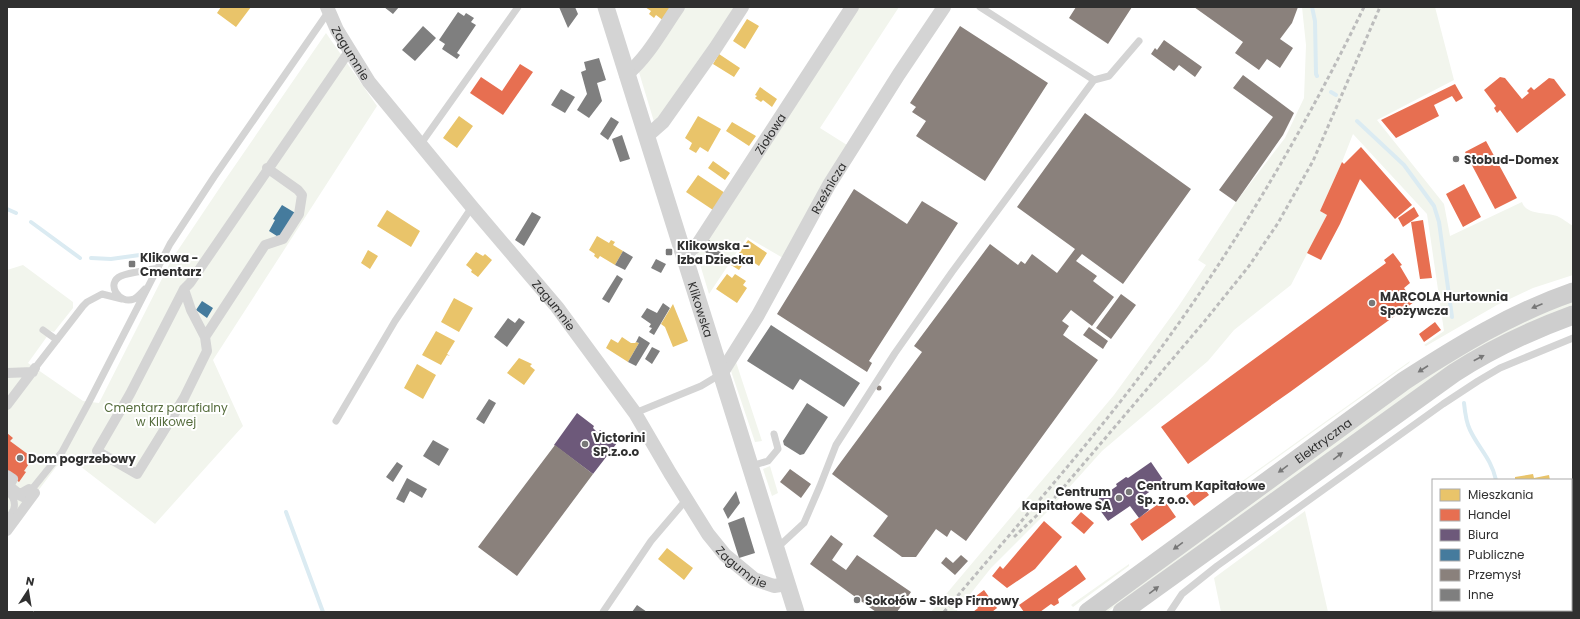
<svg xmlns="http://www.w3.org/2000/svg" width="1580" height="619" font-family="Poppins,sans-serif">
	<style>
		.green { fill: #f2f5ed }
		.homes { fill: #e9c46a }
		.shops { fill: #e76f51 }
		.offices { fill: #6d597a }
		.public { fill: #457b9d }
		.industry { fill: #8a817c }
		.lines { fill: none; stroke-linecap: round; stroke-linejoin: round }
		.stream { stroke: #dbebf2; stroke-width: 4 }
		.building { fill: #7f7f7f }
		.service { stroke: #d4d4d4; stroke-width: 7 }
		.pedestrian { stroke: #d4d4d4; stroke-width: 10 }
		.minor { stroke: #d4d4d4; stroke-width: 14 }
		.tertiary { stroke: #d4d4d4; stroke-width: 17 }
		.secondary { stroke: #cecece; stroke-width: 19 }
		.rail { stroke: #bcbcbc; stroke-width: 3; stroke-dasharray: 4 3; stroke-linecap: butt }
		.oneway { fill: #777 }
		.poi-dot { fill: #787878; stroke: #fff; stroke-width: 1.5 }
		.labels { text-anchor: middle; dominant-baseline: central; stroke-width: 4; stroke-linejoin: round; paint-order: stroke }
		.street-label { font-size: 12px; fill: #303030; stroke: #fff }
		.poi-label { font-size: 12px; font-weight: bold; fill: #303030; stroke: #fff; text-anchor: start }
		.park-label { font-size: 12px; fill: #566d3d; stroke: #fff }
	</style>
	<rect width="100%" height="100%" fill="#fff"/>
	<path class="green" d="M683 7H737L655 125 638 69Z
		M858 7H899L820 128 847 145 783 258 747 237 709 294 696 251Z
		M1302 7H1435L1454 80 1377 120 1444 204 1450 236 1522 202C1526 215 1546 212 1557 216 1562 218 1568 223 1573 226V275L1533 288 1497 305 1426 346 1424 345 1444 331 1427 214 1353 134 1342 162 1320 211 1327 215 1291 285 1234 330 1208 361 1102 451 1048 511 991 568 956 612H931L1114 395 1178 307 1206 265 1198 260 1236 202 1285 138 1304 98 1306 45Z
		M326 33 377 106 213 360 243 426 155 524 67 456 56 467 7 532V270L23 265 73 302V308L54 332 51 331 28 363 83 401 99 403 172 259 225 180Z
		M1573 299V308L1539 321 1144 585 1107 612H1096L1394 398 1484 339Z
		M1410 361 1409 363 1236 487H1234Z
		M736 362 762 441 755 442 731 371Z
		M770 466 778 493 772 496 763 469Z
		M1305 511 1328 612H1221L1214 578Z
		M1129 564V566L1073 607 1071 605Z"/>
	<path class="homes" d="M221 7H251L236 27 217 13Z
		M645 7H674L664 21 656 15 654 18 649 14 651 11Z
		M747 19 759 26 745 49 733 41Z
		M719 54 740 68 734 77 713 64Z
		M760 87 777 99 772 107 763 100 761 102 755 98 757 96 755 95Z
		M459 116 473 126 457 148 443 138Z
		M698 116 721 129 708 152 700 147 696 153 689 149 692 143 685 138Z
		M732 122 756 136 749 146 726 131Z
		M713 161 730 173 725 180 708 168Z
		M698 175 725 193 713 210 686 192Z
		M387 210 420 231 411 247 377 226Z
		M597 236 609 243 611 240 615 242 613 245 623 251 615 265 600 256 598 259 594 256 595 254 589 250Z
		M748 240 767 253 759 266 747 258 739 270 731 265Z
		M368 250 378 256 370 269 361 263Z
		M476 252 483 256 485 254 492 260 478 277 471 272 472 270 466 265Z
		M727 274 732 278 735 274 746 281 743 285 747 288 737 303 716 289Z
		M454 298 473 308 459 332 441 322Z
		M673 304 688 341 673 347 665 327 661 324Z
		M436 331 455 341 447 354 450 356 447 355 441 365 422 355Z
		M622 337 631 343H635L636 342 639 343 628 362 606 348 611 339 618 343Z
		M519 358 532 364 530 366 535 370 524 385 507 373Z
		M417 364 436 375 423 399 404 388Z
		M1533 474 1534 478 1549 475 1550 480H1515V477Z
		M667 548 693 568 684 580 658 559Z"/>
	<path class="shops" d="M520 64 533 72 503 115 470 93 481 77 502 91Z
		M1500 77 1505 78 1522 99 1529 93 1527 91 1531 87 1534 90 1549 78 1554 79 1566 95 1517 133 1500 110 1497 113 1494 108 1496 106 1484 90Z
		M1455 84 1463 98 1456 102 1452 96 1434 105 1439 116 1396 138 1381 120Z
		M1486 141 1517 198 1495 209 1465 152Z
		M1361 147 1412 205 1395 219 1360 179 1340 224 1321 260 1307 253 1327 215 1320 211 1342 162 1344 164Z
		M1464 184 1481 217 1463 227 1446 194Z
		M1414 207 1419 216 1403 227 1398 218Z
		M1423 220 1432 278 1420 279 1411 222Z
		M1393 253 1402 265 1400 266 1410 283 1404 288 1414 302 1290 392 1188 464 1161 427 1386 263 1384 260Z
		M1435 322 1441 330 1424 342 1419 334Z
		M7 433 13 438 10 441 33 458 24 471 26 472 19 482 7 473Z
		M1201 484 1209 495 1194 506 1186 496Z
		M1164 500 1176 517 1142 541 1130 524Z
		M1081 512 1094 523 1084 534 1071 523Z
		M1044 521 1062 537 1035 569 1007 588 992 576 1000 566 1003 569Z
		M1076 565 1086 579 1058 599 1059 603 1054 606 1051 604 1040 612H1024L1019 605Z
		M984 590 997 608 992 612H973L978 608 972 599Z"/>
	<path class="offices" d="M577 413 594 426 593 428 598 433 600 430 617 443 593 474 554 445Z
		M1151 462 1164 481 1141 498 1149 510 1139 518 1130 506 1108 521 1094 502 1117 486 1116 484 1126 477 1128 478Z"/>
	<path class="public" d="M282 205 297 214 280 238 269 231 275 220 273 219Z
		M202 301 213 308 207 318 196 310Z"/>
	<path class="industry" d="M1076 7H1132L1108 44 1069 18Z
		M1194 7H1298L1292 23 1280 39 1293 48 1280 68 1267 59 1259 70 1235 53 1243 42Z
		M960 26 1048 83 985 181 916 136 926 121 912 112 916 107 910 103Z
		M1164 40 1202 67 1195 77 1179 65 1174 71 1151 54 1155 48 1157 50Z
		M1243 75 1294 113 1283 135 1236 202 1219 190 1273 117 1233 88Z
		M1085 113 1191 189 1123 284 1082 254 1076 261 1097 276 1093 281 1114 297 1092 326 1071 310 1062 321 1069 326 1063 335 1098 360 966 541 951 530 947 537 936 529 916 557H902L873 536 888 516 832 474 922 352 914 346 990 244 1018 265 1021 261 1025 264 1032 254 1057 273 1075 249 1017 207Z
		M854 189 907 224 922 201 958 223 869 361 872 363 867 372 777 314Z
		M1121 294 1136 305 1111 339 1096 328Z
		M1089 327 1108 341 1103 349 1083 335Z
		M876.5 388a2.5 2.5 0 1 1 5 0a2.5 2.5 0 1 1-5 0Z
		M555 445 593 474 517 576 478 547Z
		M790 469 811 484 801 498 780 482Z
		M831 535 843 544 832 560 846 570 857 555 911 592 897 612H876L810 564Z
		M961 555 968 561 955 575 941 563 946 557 953 563Z"/>
	<g class="lines">
		<path class="stream" d="M1312 7 1315 21 1316 74 1317 76
			M1331 92 1336 95
			M1357 121 1404 165 1434 206 1439 222 1452 317
			M7 209 16 213
			M31 222 80 258
			M91 258 111 259 154 253
			M1464 403C1465 413 1466 422 1470 430 1479 449 1491 458 1496 480
			M286 512 323 612
			M1518 610 1519 612"/>
	</g>
	<path class="building" d="M384 7H399L393 14Z
		M559 7H575L578 14 568 28Z
		M458 12 464 16 466 13 474 18 471 22 476 25 457 53 460 55 457 59 442 49 445 44 439 40Z
		M423 26 436 38 415 61 402 50Z
		M599 58 606 80 597 83 602 101 589 118 577 110 587 94 581 72 586 70 584 62Z
		M561 89 575 97 565 113 551 105Z
		M611 117 619 122 608 140 600 134Z
		M622 135 630 159 620 162 612 139Z
		M532 212 541 217 524 246 515 240Z
		M709 240 723 254 715 261 701 248Z
		M623 251 633 257 625 270 615 265Z
		M656 259 666 264 661 273 651 268Z
		M617 275 623 279 609 303 602 299Z
		M663 303 670 308 654 335 649 332 652 328 649 327 651 324 641 317 647 308 657 313Z
		M508 318 515 323 519 318 525 322 507 347 494 337Z
		M771 325 860 383 844 407 800 379 793 390 747 361Z
		M639 336 650 343 636 366 628 362 639 343 636 342Z
		M652 347 660 351 652 364 645 359Z
		M489 399 496 403 484 424 476 419Z
		M807 403 828 417 804 454 800 455 784 445 783 441Z
		M433 440 449 449 439 466 423 456Z
		M397 462 403 466 393 482 386 477Z
		M407 478 427 489 422 498 410 491 404 503 396 499Z
		M736 491 740 503 728 519 723 509Z
		M744 517 755 553 739 558 728 523Z
		M637 605 647 612H632Z"/>
	<g class="lines">
		<path class="service" d="M980 7 1094 80
			M420 145 518 7
			M145 289C142 292 138 297 134 299 119 305 105 283 121 276 131 272 147 271 158 268
			M43 330 57 340
			M35 368 83 306 87 302 102 294 122 299
			M635 413 701 386 721 374
			M336 421 395 321 472 207
			M751 466 768 461 778 449 774 434
			M7 491 24 499 62 452 89 402 170 244 214 177 329 11
			M7 518C16 511 17 501 9 493
			M777 548 804 523 820 486 836 445 895 353 952 272 1094 80 1109 76 1139 41
			M603 612 651 541 686 500
			M1170 612 1182 594 1217 566 1443 404 1478 381 1500 368 1573 338"/>
		<path class="pedestrian" d="M184 289 191 310 205 337 207 351 184 398 137 474 97 451 130 394 184 289 190 283 350 50
			M205 337 265 245 283 239 299 214 302 195 298 190 267 168
			M7 373 33 372
			M7 405 35 368
			M7 475 13 479 9 486 18 493H22L29 489 35 493 7 531"/>
		<g class="minor">
			<path id="s1" d="M327 7 337 30 369 82 472 207 557 307 635 413 670 473 708 534 725 555 754 579 774 586 787 584"/>
			<path d="M626 75C648 57 662 30 678 7"/>
			<path d="M646 137 663 122 716 47 742 7"/>
			<path id="s2" d="M683 256 698 244 852 7"/>
			<path id="s3" d="M721 374 758 315 829 185 899 74 944 7"/>
		</g>
		<path class="tertiary" id="s4" d="M606 7 796 612"/>
		<g class="secondary">
			<path id="s5" d="M1088 612 1404 381C1458 346 1512 313 1573 292"/>
			<path d="M1122 612 1454 373C1491 349 1532 330 1573 315"/>
		</g>
		<path class="rail" d="M1014 537 1051 502 1204 322 1249 266 1278 223 1313 161 1380 7
			M944 612C1017 525 1094 440 1161 348 1239 241 1306 126 1364 7"/>
	</g>
	<defs><path id="oneway-solid" d="M-6-.8H1V-3.2L6.5 0L1 3.2V.8H-6Z"/></defs>
	<g class="oneway">
		<use href="#oneway-solid" transform="translate(1537 306) rotate(157)"/>
		<use href="#oneway-solid" transform="translate(1479 358) rotate(-28)"/>
		<use href="#oneway-solid" transform="translate(1423 369) rotate(147)"/>
		<use href="#oneway-solid" transform="translate(1338 456) rotate(-37)"/>
		<use href="#oneway-solid" transform="translate(1283 469) rotate(144)"/>
		<use href="#oneway-solid" transform="translate(1178 546) rotate(144)"/>
		<use href="#oneway-solid" transform="translate(1154 590) rotate(-37)"/>
	</g>
	<g class="poi-dot">
		<circle cx="1456" cy="159" r="4"/>
		<rect x="665" y="248" width="8" height="8" rx="2"/>
		<rect x="128" y="260" width="8" height="8" rx="2"/>
		<circle cx="1372" cy="303" r="4"/>
		<circle cx="585" cy="444" r="4"/>
		<circle cx="20" cy="458" r="4"/>
		<circle cx="1129" cy="492" r="4"/>
		<circle cx="1119" cy="498" r="4"/>
		<circle cx="857" cy="600" r="4"/>
	</g>
	<g class="labels">
		<g class="street-label">
			<text stroke="none"><textPath href="#s1" startOffset="52">Zagumnie</textPath></text>
			<text stroke="none"><textPath href="#s2" startOffset="151">Ziołowa</textPath></text>
			<text stroke="none"><textPath href="#s3" startOffset="215">Rzeźnicza</textPath></text>
			<text stroke="none"><textPath href="#s1" startOffset="376">Zagumnie</textPath></text>
			<text stroke="none"><textPath href="#s4" startOffset="317">Klikowska</textPath></text>
			<text stroke="none"><textPath href="#s5" startOffset="291">Elektryczna</textPath></text>
			<text stroke="none"><textPath href="#s1" startOffset="700">Zagumnie</textPath></text>
		</g>
		<g class="poi-label">
			<text x="1464" y="159">Stobud-Domex</text>
			<text x="677" y="245">Klikowska -<tspan x="677" dy="14">Izba Dziecka</tspan></text>
			<text x="140" y="257">Klikowa -<tspan x="140" dy="14">Cmentarz</tspan></text>
			<text x="1380" y="296">MARCOLA Hurtownia<tspan x="1380" dy="14">Spożywcza</tspan></text>
			<text x="593" y="437">Victorini<tspan x="593" dy="14">SP.z.o.o</tspan></text>
			<text x="28" y="458">Dom pogrzebowy</text>
			<text x="1137" y="485">Centrum Kapitałowe<tspan x="1137" dy="14">Sp. z o.o.</tspan></text>
			<text x="1111" y="491" text-anchor="end">Centrum<tspan x="1111" dy="14">Kapitałowe SA</tspan></text>
			<text x="865" y="600">Sokołów - Sklep Firmowy</text>
		</g>
		<g class="park-label">
			<text x="166" y="407">Cmentarz parafialny<tspan x="166" dy="14">w Klikowej</tspan></text>
		</g>
	</g>
	<rect width="1580" height="619" fill="none" stroke="#303030" stroke-width="16"/>
	<rect x="1432" y="479" width="140" height="132" fill="#ffffff" stroke="#acacac"/>
	<rect x="1440" y="489" width="20" height="12" fill="#e9c46a" stroke="#acacac"/>
	<text x="1468" y="499" font-size="12" fill="#303030">Mieszkania</text>
	<rect x="1440" y="509" width="20" height="12" fill="#e76f51" stroke="#acacac"/>
	<text x="1468" y="519" font-size="12" fill="#303030">Handel</text>
	<rect x="1440" y="529" width="20" height="12" fill="#6d597a" stroke="#acacac"/>
	<text x="1468" y="539" font-size="12" fill="#303030">Biura</text>
	<rect x="1440" y="549" width="20" height="12" fill="#457b9d" stroke="#acacac"/>
	<text x="1468" y="559" font-size="12" fill="#303030">Publiczne</text>
	<rect x="1440" y="569" width="20" height="12" fill="#8a817c" stroke="#acacac"/>
	<text x="1468" y="579" font-size="12" fill="#303030">Przemysł</text>
	<rect x="1440" y="589" width="20" height="12" fill="#7f7f7f" stroke="#acacac"/>
	<text x="1468" y="599" font-size="12" fill="#303030">Inne</text>
	<g transform="translate(28 591) rotate(12)" stroke="#ffffff" stroke-width="3" paint-order="stroke">
	<path d="M0-3L7 15L0 10L-7 15Z" fill="#303030"/>
	<text y="-6" font-size="11" font-weight="bold" text-anchor="middle" fill="#303030">N</text>
	</g>
</svg>
